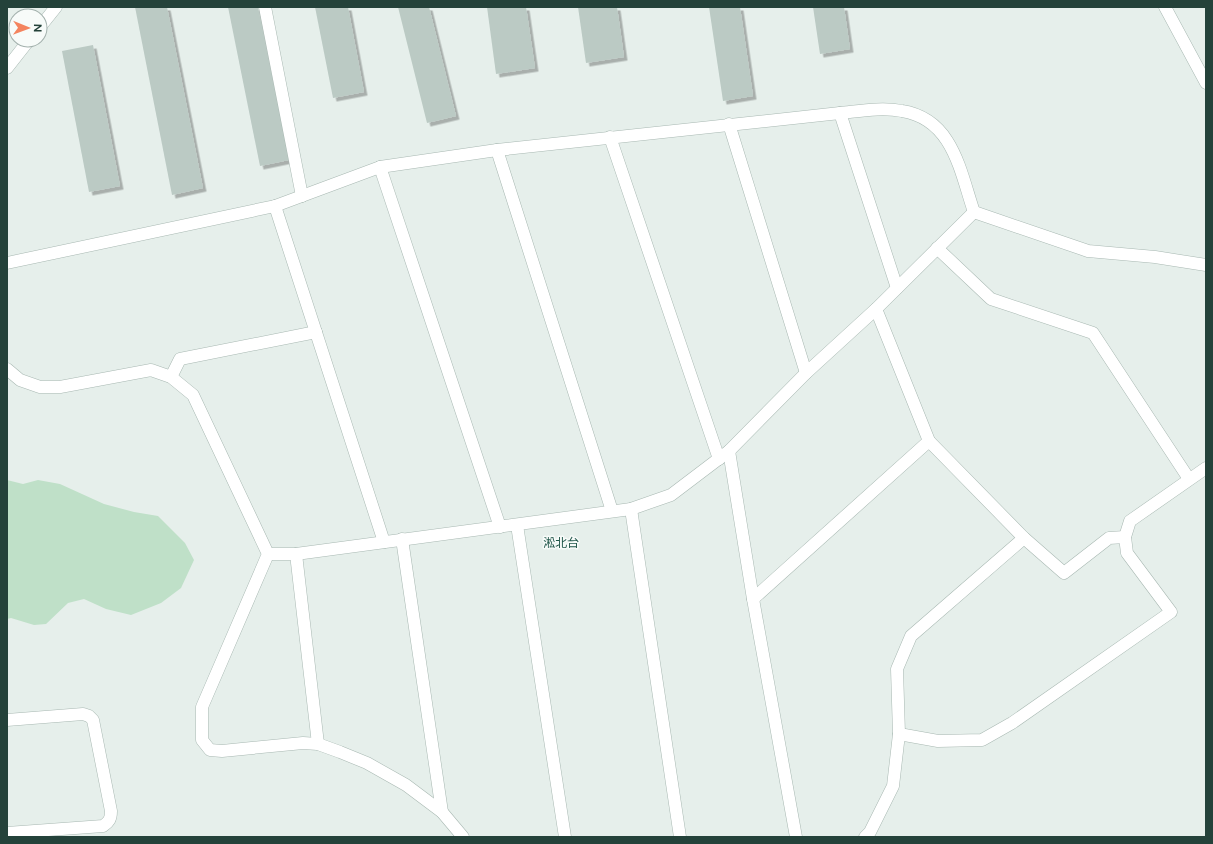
<svg xmlns="http://www.w3.org/2000/svg" width="1213" height="844" font-family="Figtree,'Noto Sans JP',sans-serif">
	<style>
		.green { fill: #bfe0c8 }
		.building { fill: #bbcac4; filter: url(#shadow) }
		.lines { fill: none; stroke-linecap: round; stroke-linejoin: round }
		.minor-casing { stroke: #a8b8b2; stroke-width: 13 }
		.minor { stroke: #fff; stroke-width: 12 }
		.labels { text-anchor: middle; stroke-width: 3; stroke-linejoin: round; paint-order: stroke }
		.quarter-label { font-size: 12px; fill: #1f5548; stroke: #f7fbf9 }
	</style>
	<defs>
		<filter id="shadow"><feDropShadow dx="3.5" dy="3.5" stdDeviation="0" flood-color="#0004"/></filter>
	</defs>
	<rect width="100%" height="100%" fill="#e6efeb"/>
	<path class="green" d="M7 480 23 484 38 480 60 484 104 504 134 512 158 516 185 543 194 560 181 588 161 603 131 615 106 609 84 599 68 603 46 624 34 625 11 618 7 619Z"/>
	<g class="building">
		<path d="M135 7H167L203 188 172 195Z"/>
		<path d="M228 7H258L289 160 260 166Z"/>
		<path d="M315 7H348L364 92 333 98Z"/>
		<path d="M398 7H429L456 116 427 123Z"/>
		<path d="M487 7H526L535 68 496 74Z"/>
		<path d="M578 7H617L624 57 586 63Z"/>
		<path d="M709 7H740L753 96 723 101Z"/>
		<path d="M813 7H844L850 49 820 54Z"/>
		<path d="M93 45 120 186 89 192 62 51Z"/>
	</g>
	<g class="lines">
		<g class="minor-casing">
			<g id="minor">
				<path d="M265 7 302 196"/>
				<path d="M1165 7 1206 83"/>
				<path d="M40 27 56 7"/>
				<path d="M7 68 29 40"/>
				<path d="M840 113 897 288"/>
				<path d="M729 124 806 373"/>
				<path d="M610 137 719 459"/>
				<path d="M497 150 612 511"/>
				<path d="M380 167 500 527"/>
				<path d="M275 206 384 542"/>
				<path d="M974 212 1088 251 1155 257 1206 265"/>
				<path d="M937 248 991 299 1093 333 1189 479"/>
				<path d="M7 263 275 206 380 167 497 150 840 113C860 111 882 107 902 111 953 119 960 171 974 212"/>
				<path d="M876 309 929 441 1024 538 1064 573 1109 538 1125 537"/>
				<path d="M7 369 20 380 40 387H60L151 370 171 377 193 395 268 554 202 707V740L210 750 222 751 303 743 318 744 340 752 367 763 406 785 442 812 463 837"/>
				<path d="M171 377 180 359 316 332"/>
				<path d="M729 451 753 599 796 837"/>
				<path d="M631 509 680 837"/>
				<path d="M517 525 565 837"/>
				<path d="M402 539 442 812"/>
				<path d="M268 554H296L631 509 671 495 729 451 806 373 876 309 974 212"/>
				<path d="M296 554 318 744"/>
				<path d="M753 599 929 441"/>
				<path d="M7 720 83 714 89 716 93 720 111 811C111 819 109 822 103 826L7 833"/>
				<path d="M899 734 897 669 911 636 1024 538"/>
				<path d="M865 837 870 832 893 786 899 734 938 741 982 740 1012 723 1171 612 1127 553 1125 537 1130 521 1206 468"/>
			</g>
		</g>
		<use href="#minor" class="minor"/>
	</g>
	<g class="labels">
		<g class="quarter-label">
			<text x="561" y="547">淞北台</text>
		</g>
	</g>
	<rect width="1213" height="844" fill="none" stroke="#24423a" stroke-width="16"/>
	<g transform="translate(28 28) rotate(91)"><circle r="19" fill="#f7fbf9" stroke="#a3b1ad"/>
	<path d="M0-3L7 15L0 10L-7 15Z" fill="#f4845f"/>
	<text y="-6" font-size="11" font-weight="bold" text-anchor="middle" fill="#24423a">N</text>
	</g>
</svg>
